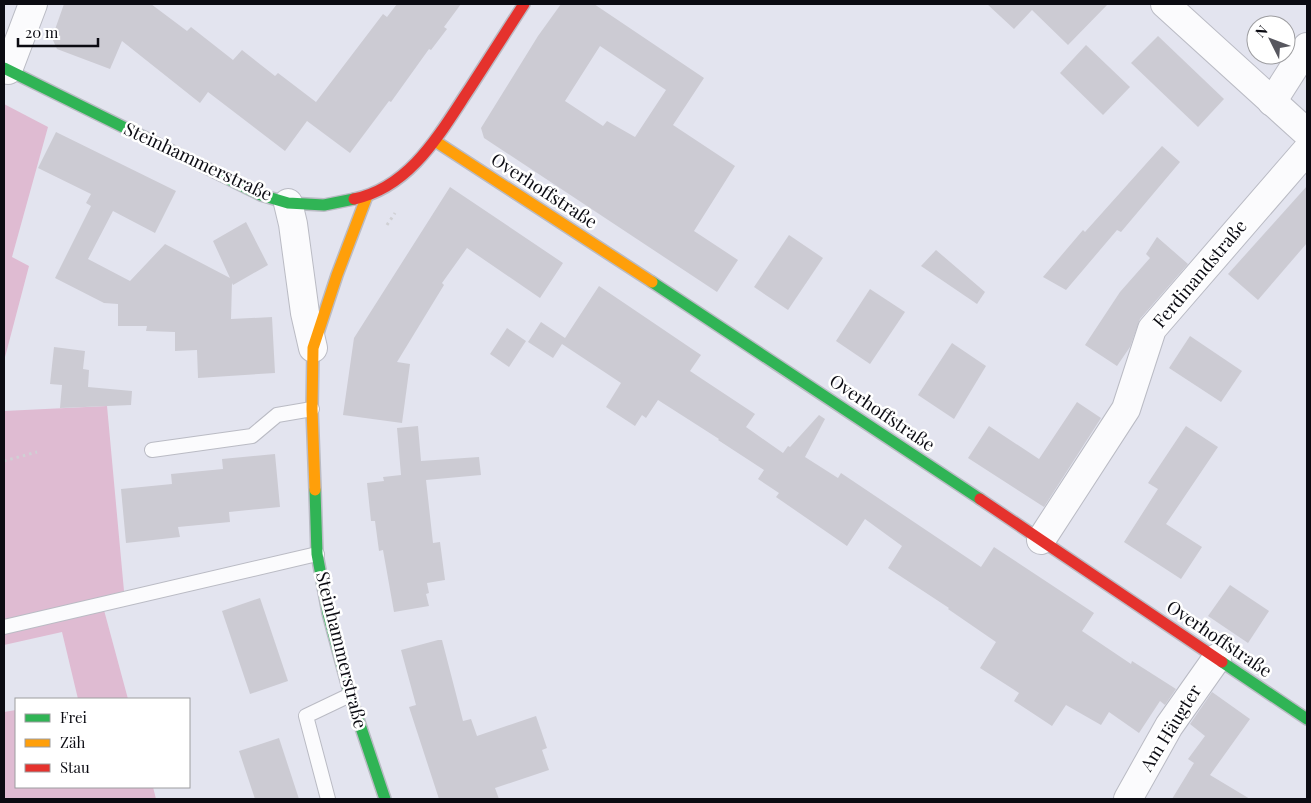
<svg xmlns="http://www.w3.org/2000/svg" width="1311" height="803" font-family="'Playfair Display',serif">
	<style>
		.green { fill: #dfbbd2 }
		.building { fill: #cccbd3; fill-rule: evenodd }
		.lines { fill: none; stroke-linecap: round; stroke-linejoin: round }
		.lane-casing { stroke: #babbc4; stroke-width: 16 }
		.street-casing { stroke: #babbc4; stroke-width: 30 }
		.fast-casing { stroke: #babbc4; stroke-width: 14 }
		.slow-casing { stroke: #babbc4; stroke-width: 14 }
		.jam-casing { stroke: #babbc4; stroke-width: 14 }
		.path { stroke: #d0d0d4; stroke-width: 3; stroke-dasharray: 2.5 4; stroke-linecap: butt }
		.lane { stroke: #fbfbfd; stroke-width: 14 }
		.street { stroke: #fbfbfd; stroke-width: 28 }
		.fast { stroke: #30b455; stroke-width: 11 }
		.slow { stroke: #ff9f0a; stroke-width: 11 }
		.jam { stroke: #e5322d; stroke-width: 11 }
		.labels { text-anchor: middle; stroke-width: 5; stroke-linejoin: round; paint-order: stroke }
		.street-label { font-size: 18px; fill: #0b0b12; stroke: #fff }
	</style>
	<rect width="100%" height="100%" fill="#e3e4ef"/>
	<g class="green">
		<path d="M4 104 48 127 12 257 29 266 4 361Z"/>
		<path d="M107 406 124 591 101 599 128 699H77H78L62 632 4 645V411Z"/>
		<path d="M16 710V787H153L156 799H4V712Z"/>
	</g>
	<g class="building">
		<path d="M64 4H151L187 31 191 27 233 60 242 50 275 76 278 73 316 102 383 14 387 17 397 4H461L444 27 447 29 431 50 429 49 391 102 389 101 350 153 307 121 285 151 208 92 200 103 122 41 110 69 57 49 52 38Z"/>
		<path d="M561 4H594L704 78 673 125 735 166 694 231 738 260 717 292 484 138 481 128 538 36ZM600 46 666 90 635 137 607 121 603 126 565 101Z"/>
		<path d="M987 4H1108L1068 45 1032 10 1014 29Z"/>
		<path d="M1158 36 1224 99 1198 127 1131 63Z"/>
		<path d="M1086 45 1130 87 1103 115 1060 73Z"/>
		<path d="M56 132 176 191 155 233 113 211 88 259 130 281 165 244 230 278 213 241 246 222 268 265 233 285 232 283 231 319 272 317 275 373 198 378 197 350 175 351V332L146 331 147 326H118V304L104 303 55 278 91 206 86 203 91 194 38 168Z"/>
		<path d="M1162 146 1180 162 1121 232 1117 230 1066 290 1043 277 1083 230 1085 232Z"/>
		<path d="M1307 186V243L1258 300 1228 274Z"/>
		<path d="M450 187 563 263 540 298 467 248 442 283 444 285 397 362 410 364 402 423 343 415 354 338Z"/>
		<path d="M789 235 823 258 788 310 754 287Z"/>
		<path d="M1157 237 1188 264 1140 319 1130 347 1117 366 1085 345 1120 292 1150 258 1146 254Z"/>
		<path d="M936 250 985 292 977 304 921 266Z"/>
		<path d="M599 286 701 355 690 371 755 414 746 427 783 453 788 446 790 447 819 415 825 419 805 457 838 478 841 473 981 567 994 547 1094 613 1082 631 1131 664 1132 661 1176 689 1165 705 1160 701 1139 733 1109 712 1101 725 1066 705 1052 726 1014 701 1019 693 980 668 996 642 948 609 949 608 888 568 902 546 865 519 847 546 776 497 779 493 758 479 764 470 718 440 719 439 658 400 646 418 642 415 635 426 606 407 621 383 562 344 553 358 528 342 541 322 565 338Z"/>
		<path d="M870 289 905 312 870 364 836 341Z"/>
		<path d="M507 328 526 341 509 367 490 354Z"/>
		<path d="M1190 336 1242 371 1221 402 1169 368Z"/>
		<path d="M952 343 986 366 954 419 918 395Z"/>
		<path d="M54 347 85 351 83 369 89 370 88 387 132 391 131 405 60 408 62 385 50 384Z"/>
		<path d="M1077 402 1101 418 1044 507 968 458 989 426 1039 459Z"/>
		<path d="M418 426 421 461 479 457 481 475 426 480 433 543 440 542 445 580 427 583 429 593 426 594 429 606 394 612 383 550 379 551 375 521H371L367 483 384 481 383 477 401 475 397 428Z"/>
		<path d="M1186 426 1218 447 1166 524 1202 547 1181 579 1124 542 1158 489 1148 483Z"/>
		<path d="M275 454 280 507 229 512 230 522 178 527 180 537 126 543 121 489 172 484 171 474 223 469 222 459Z"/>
		<path d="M1230 585 1269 611 1248 643 1208 616Z"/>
		<path d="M260 598 288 681 250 694 222 611Z"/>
		<path d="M438 640H442L463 721 471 719 477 736 536 716 547 748 542 750 549 770 495 788 499 799H439L409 707 416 705 401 650Z"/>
		<path d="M1212 692 1250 719 1210 775 1250 799H1172L1194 763 1188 759 1205 736 1190 724Z"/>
		<path d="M279 738 299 799H255L239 751Z"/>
	</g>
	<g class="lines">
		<g class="lane-casing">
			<g id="lane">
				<path d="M152 450 252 436 277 415 312 409"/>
				<path d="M4 627 317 554"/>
				<path d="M328 799 306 716 350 695"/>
			</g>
		</g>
		<g class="street-casing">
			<g id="street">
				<path d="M1165 4 1307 133"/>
				<path d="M8 70 33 4"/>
				<path d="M1272 102 1307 47"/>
				<path d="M288 203 293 224 305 313 313 348"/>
				<path d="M1041 540 1126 409 1152 329 1307 150"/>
				<path d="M1128 799 1169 726 1217 658"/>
			</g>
		</g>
		<g class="fast-casing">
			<g id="fast">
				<path d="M4 68 261 195 288 203 324 205 354 199"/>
				<path d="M652 282 980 499"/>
				<path d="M315 490 317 554 328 613 350 695 385 799"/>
				<path d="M1222 662 1307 719"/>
			</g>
		</g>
		<g class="slow-casing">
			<g id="slow">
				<path d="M435 141 652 282"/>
				<path d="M315 490 312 409 313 348 337 275 367 196"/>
			</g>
		</g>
		<g class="jam-casing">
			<g id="jam">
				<path d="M354 199C411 187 440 133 470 88 488 60 506 32 524 4"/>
				<path d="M980 499 1222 662"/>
			</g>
		</g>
		<g class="path">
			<path d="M387 225 395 213"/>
			<path d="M4 461 37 452"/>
		</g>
		<use href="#lane" class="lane"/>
		<use href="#street" class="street"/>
		<use href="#fast" class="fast"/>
		<use href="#slow" class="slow"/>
		<use href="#jam" class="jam"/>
	</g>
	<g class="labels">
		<g class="street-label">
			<text transform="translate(198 162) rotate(25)" y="6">Steinhammerstraße</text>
			<text transform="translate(544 191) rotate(33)" y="6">Overhoffstraße</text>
			<text transform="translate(1200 274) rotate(-50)" y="6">Ferdinandstraße</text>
			<text transform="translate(882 413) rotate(34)" y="6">Overhoffstraße</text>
			<text transform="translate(1219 639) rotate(34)" y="6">Overhoffstraße</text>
			<text transform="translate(341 650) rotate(76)" y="6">Steinhammerstraße</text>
			<text transform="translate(1171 728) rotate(-58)" y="6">Am Häugter</text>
		</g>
	</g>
	<rect width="1311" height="803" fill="none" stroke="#0b0b12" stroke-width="10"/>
	<rect x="15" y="698" width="175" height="90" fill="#ffffff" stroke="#9d9da0"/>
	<rect x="25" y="714" width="25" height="8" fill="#30b455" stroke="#9d9da0"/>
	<text x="60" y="723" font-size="15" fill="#0b0b12">Frei</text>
	<rect x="25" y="739" width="25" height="8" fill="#ff9f0a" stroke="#9d9da0"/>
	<text x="60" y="748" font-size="15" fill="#0b0b12">Zäh</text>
	<rect x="25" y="764" width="25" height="8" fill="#e5322d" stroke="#9d9da0"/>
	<text x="60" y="773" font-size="15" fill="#0b0b12">Stau</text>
	<g transform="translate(1271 40) rotate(312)"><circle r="24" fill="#ffffff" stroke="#9d9da0"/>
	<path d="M0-4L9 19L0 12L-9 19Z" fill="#57575f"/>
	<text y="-8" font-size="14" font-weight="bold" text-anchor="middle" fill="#0b0b12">N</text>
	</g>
	<path d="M18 38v8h80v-8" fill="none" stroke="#0b0b12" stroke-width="2.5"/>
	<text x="25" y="38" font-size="15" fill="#0b0b12" stroke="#ffffff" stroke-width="4" paint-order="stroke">20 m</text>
</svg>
